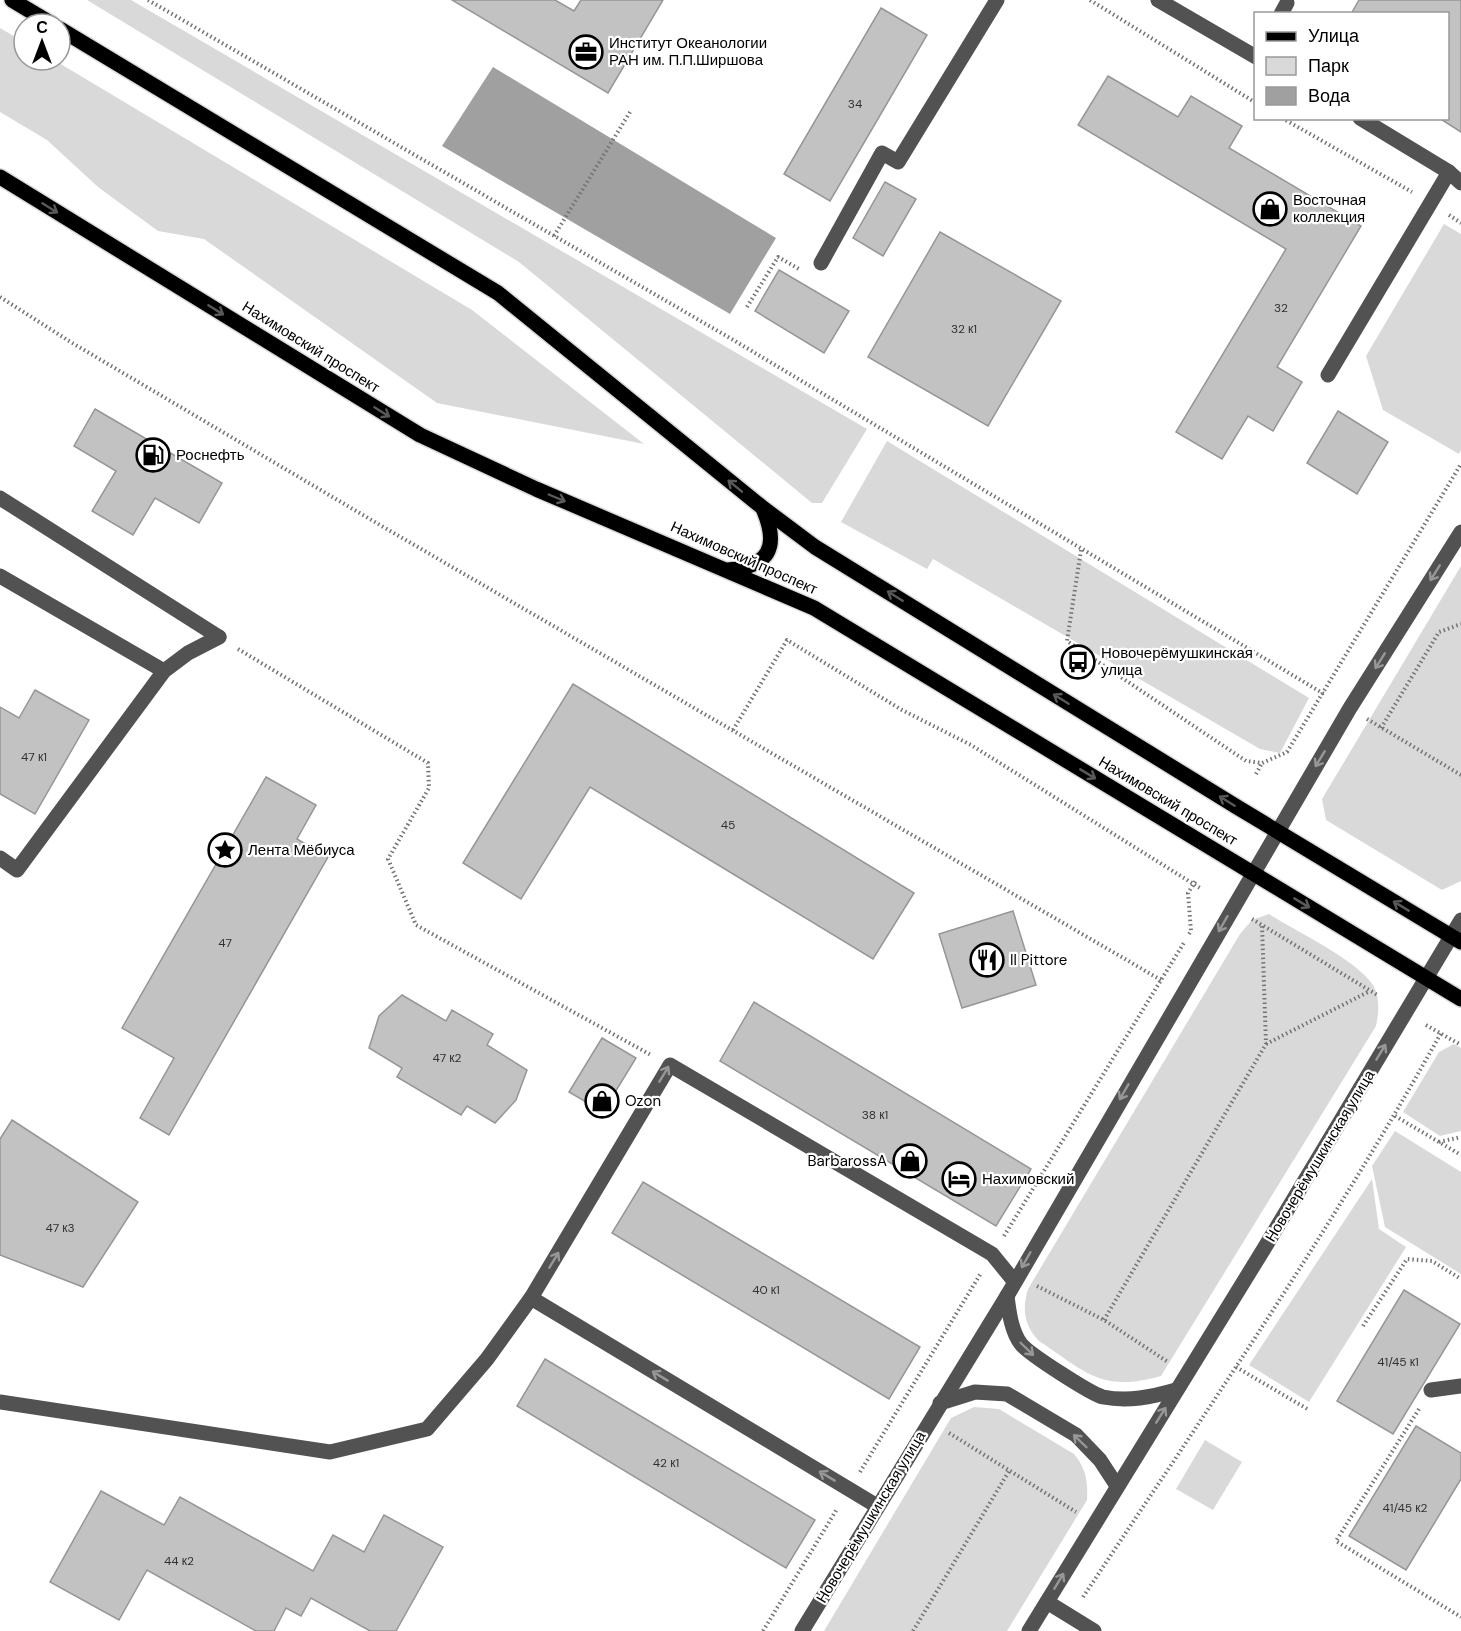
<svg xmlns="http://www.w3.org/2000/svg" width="1461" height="1631" font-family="'DM Sans',sans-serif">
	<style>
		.green { fill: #d9d9d9 }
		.water { fill: #a0a0a0 }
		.building { fill: #c2c2c2; stroke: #969696; stroke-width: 1.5 }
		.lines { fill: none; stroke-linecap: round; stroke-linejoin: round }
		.major-casing { stroke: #dbdbdb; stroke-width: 18 }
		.path { stroke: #747474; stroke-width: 4; stroke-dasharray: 1.5 3; stroke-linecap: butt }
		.minor { stroke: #525252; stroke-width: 15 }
		.major { stroke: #000; stroke-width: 15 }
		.oneway { stroke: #595959 }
		.oneway2 { stroke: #979797 }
		.labels { text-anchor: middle; stroke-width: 4.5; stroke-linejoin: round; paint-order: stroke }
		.number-label { font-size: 12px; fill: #303030 }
		.poi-label { font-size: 15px; fill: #000; stroke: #fff; text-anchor: start }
		.street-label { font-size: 15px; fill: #000; stroke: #fff }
	</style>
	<rect width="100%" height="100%" fill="#fff"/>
	<g class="green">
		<path d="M87 0H131L867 429 822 503H812L519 262Z"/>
		<path d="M0 28 24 42V60H54L472 310 644 444 437 403 204 239 158 231 98 187 47 140 0 112Z"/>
		<path d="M1444 224 1461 234V450L1459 454 1383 410 1366 356Z"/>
		<path d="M887 441 1309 698 1280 753 1260 749 933 559 927 569 841 522Z"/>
		<path d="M1461 566V881L1442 890 1326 820 1322 799Z"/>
		<path d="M1269 914C1296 931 1357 960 1373 985 1380 997 1379 1013 1376 1026L1161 1376C1101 1393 1086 1372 1039 1341 1024 1326 1022 1309 1028 1289L1240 934 1252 920Z"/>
		<path d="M1454 1044 1461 1048V1131L1440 1136 1403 1112 1439 1052Z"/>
		<path d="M1395 1131 1461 1172V1274L1385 1227 1372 1166Z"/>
		<path d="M1372 1179 1379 1229 1406 1247 1309 1402 1249 1365Z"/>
		<path d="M974 1407 999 1409 1074 1454C1086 1468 1088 1482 1087 1500L1007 1631H824L951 1418Z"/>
		<path d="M1205 1440 1242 1462 1213 1510 1176 1489Z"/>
	</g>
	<path class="water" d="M493 67 776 238 730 314 442 146Z"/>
	<g class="building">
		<path d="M452 0H555L574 11 581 0H663L608 93Z"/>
		<path d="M1359 0H1461V132L1439 118H1448V14H1351Z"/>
		<path d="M881 8 927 35 830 201 784 174Z"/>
		<path d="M1108 76 1178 117 1191 96 1242 126 1229 148 1361 226 1277 367 1302 382 1273 431 1248 416 1222 459 1176 432 1286 249 1078 125Z"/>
		<path d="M885 182 916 199 883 256 853 238Z"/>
		<path d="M940 232 1061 301 988 426 868 357Z"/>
		<path d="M779 270 849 311 824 353 755 311Z"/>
		<path d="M95 409 222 483 199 523 155 498 133 535 92 511 116 471 74 446Z"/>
		<path d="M1338 411 1388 442 1357 494 1307 463Z"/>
		<path d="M573 684 914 893 873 959 590 787 521 899 463 863Z"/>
		<path d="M35 690 89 720 35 814 0 794V707L19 718Z"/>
		<path d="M266 777 316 805 297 839 328 857 169 1135 140 1118 174 1058 122 1028Z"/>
		<path d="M1013 911 1036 985 962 1008 939 934Z"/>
		<path d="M402 995 446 1021 452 1010 493 1034 487 1045 527 1070 516 1100 495 1123 467 1106 461 1115 397 1077 402 1068 369 1048 379 1016Z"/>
		<path d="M754 1002 1031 1169 996 1226 720 1061Z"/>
		<path d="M602 1038 636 1058 603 1112 569 1092Z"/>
		<path d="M12 1120 138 1202 83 1287 0 1255V1139Z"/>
		<path d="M643 1182 920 1347 889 1399 612 1233Z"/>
		<path d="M1404 1290 1460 1324 1393 1434 1337 1401Z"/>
		<path d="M545 1359 815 1520 786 1568 517 1406Z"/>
		<path d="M1416 1426 1461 1453V1479L1406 1570 1349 1536Z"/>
		<path d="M101 1491 164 1525 180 1497 313 1571 333 1535 364 1552 384 1515 443 1547 396 1631H370L311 1598 301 1616 286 1608 274 1631H256L147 1570 119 1620 50 1582Z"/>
	</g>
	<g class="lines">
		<g class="major-casing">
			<g id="major">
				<path d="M12 0 52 24"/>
				<path d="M60 29 498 293 763 508 815 547 1237 807 1461 942"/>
				<path d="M0 177 420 435 536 489 814 608 1461 999"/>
				<path d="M728 570C769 566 779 548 764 511"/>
			</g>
		</g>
		<g class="path">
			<path d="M148 0 730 338 1324 694"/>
			<path d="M1090 0 1256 103"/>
			<path d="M1282 118 1412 192"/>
			<path d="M1449 215 1461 223"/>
			<path d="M554 236 630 112"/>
			<path d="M0 297 69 341 368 518 1161 980"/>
			<path d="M747 307 778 257 799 269"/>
			<path d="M1081 550 1067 641 1246 761 1262 763 1287 752 1461 464"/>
			<path d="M238 649 428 763 429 788 388 859 416 925 651 1055"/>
			<path d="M1367 719 1461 775"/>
			<path d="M1381 728 1439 632 1461 624"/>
			<path d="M733 730 787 640 902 710 971 745 1200 888"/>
			<path d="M1256 774 1262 763"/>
			<path d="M1252 919 1379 996"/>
			<path d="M1189 934 1191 931 1188 893 1196 880"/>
			<path d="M1426 1025 1461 1045"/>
			<path d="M1266 1044 1370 991"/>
			<path d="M1395 1116 1461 1155"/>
			<path d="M1439 1142 1461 1137"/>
			<path d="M1004 1236 1185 941"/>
			<path d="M1037 1286 1104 1320 1168 1362"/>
			<path d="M1104 1320 1266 1044 1262 925"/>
			<path d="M1363 1326 1407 1259 1432 1261 1461 1279"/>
			<path d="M1236 1367 1309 1410"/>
			<path d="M1419 1409 1336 1541 1461 1617"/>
			<path d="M949 1433 1076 1512"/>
			<path d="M860 1472 981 1273"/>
			<path d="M1083 1597C1206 1412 1333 1227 1441 1033"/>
			<path d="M763 1631 837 1509"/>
			<path d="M913 1631 1009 1471"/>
		</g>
		<g class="minor">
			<path d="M1158 0 1256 57"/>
			<path d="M1281 14 1287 3"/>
			<path d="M1360 118 1449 172 1461 183"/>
			<path d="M821 263 882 153 898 162 997 0"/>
			<path d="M1328 375 1449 172"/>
			<path d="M0 498 219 637"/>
			<path d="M0 576 164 671"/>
			<path d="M0 858 17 870 164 671 188 653 219 637"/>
			<path d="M1007 1296C1009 1311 1011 1331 1021 1344 1029 1354 1091 1394 1103 1397 1128 1402 1152 1397 1176 1390"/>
			<path d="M1431 1390 1461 1386"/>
			<path d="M0 1402 330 1452 427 1429 487 1359 531 1298"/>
			<path d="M940 1403 975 1392 1007 1394 1076 1435 1100 1460 1117 1486"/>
			<path d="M877 1506 531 1298 670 1065 992 1254 1014 1281"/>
			<path d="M1047 1602 1094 1631"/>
			<path d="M802 1631 1007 1296 1350 708 1461 532"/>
			<path d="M1029 1631 1265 1247 1461 920"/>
		</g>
		<use href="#major" class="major"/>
	</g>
	<defs><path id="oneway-shaft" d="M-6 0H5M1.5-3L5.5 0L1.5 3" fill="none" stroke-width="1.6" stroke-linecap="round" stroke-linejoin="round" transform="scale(1.5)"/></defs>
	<g class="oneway">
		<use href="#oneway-shaft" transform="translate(50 208) rotate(32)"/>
		<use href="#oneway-shaft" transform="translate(216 310) rotate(32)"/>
		<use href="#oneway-shaft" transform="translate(382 412) rotate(32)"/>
		<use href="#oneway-shaft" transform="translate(735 486) rotate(-141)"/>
		<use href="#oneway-shaft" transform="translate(557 498) rotate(23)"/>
		<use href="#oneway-shaft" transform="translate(895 596) rotate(-148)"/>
		<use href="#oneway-shaft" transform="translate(1061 699) rotate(-148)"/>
		<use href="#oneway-shaft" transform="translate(1088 774) rotate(31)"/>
		<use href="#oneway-shaft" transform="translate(1227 801) rotate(-148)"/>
		<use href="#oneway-shaft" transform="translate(1302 903) rotate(31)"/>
		<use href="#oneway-shaft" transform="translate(1401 906) rotate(-149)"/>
	</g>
	<g class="oneway2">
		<use href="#oneway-shaft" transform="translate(1435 573) rotate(122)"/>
		<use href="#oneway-shaft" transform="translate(1380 661) rotate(122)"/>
		<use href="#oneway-shaft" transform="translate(1320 759) rotate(121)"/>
		<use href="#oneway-shaft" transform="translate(1223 924) rotate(120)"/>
		<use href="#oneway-shaft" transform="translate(1381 1052) rotate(-59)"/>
		<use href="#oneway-shaft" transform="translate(664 1074) rotate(-59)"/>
		<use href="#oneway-shaft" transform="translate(1124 1092) rotate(120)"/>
		<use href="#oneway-shaft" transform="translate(554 1260) rotate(-59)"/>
		<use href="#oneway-shaft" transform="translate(1026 1260) rotate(120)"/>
		<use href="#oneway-shaft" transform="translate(1027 1349) rotate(44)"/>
		<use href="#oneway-shaft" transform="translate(660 1376) rotate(-149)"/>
		<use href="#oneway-shaft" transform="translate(1161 1415) rotate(-58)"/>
		<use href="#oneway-shaft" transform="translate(1080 1441) rotate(-136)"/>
		<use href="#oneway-shaft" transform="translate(827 1476) rotate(-149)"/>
		<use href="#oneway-shaft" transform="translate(1059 1581) rotate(-59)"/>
	</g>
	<defs>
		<g id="office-ring" transform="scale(1.725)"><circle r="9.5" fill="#fff" stroke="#000" stroke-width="1.5"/><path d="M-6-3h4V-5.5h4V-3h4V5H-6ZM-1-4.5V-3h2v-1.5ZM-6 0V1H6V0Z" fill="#000"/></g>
		<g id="shop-ring" transform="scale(1.725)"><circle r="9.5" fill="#fff" stroke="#000" stroke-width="1.5"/><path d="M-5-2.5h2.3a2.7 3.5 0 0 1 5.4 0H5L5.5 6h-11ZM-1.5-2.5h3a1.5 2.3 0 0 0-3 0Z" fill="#000"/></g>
		<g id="fuel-ring" transform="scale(1.725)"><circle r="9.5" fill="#fff" stroke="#000" stroke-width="1.5"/><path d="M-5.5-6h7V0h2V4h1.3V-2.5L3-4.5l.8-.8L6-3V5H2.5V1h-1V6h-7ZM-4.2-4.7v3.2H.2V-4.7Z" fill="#000"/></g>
		<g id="bus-ring" transform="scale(1.725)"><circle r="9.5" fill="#fff" stroke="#000" stroke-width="1.5"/><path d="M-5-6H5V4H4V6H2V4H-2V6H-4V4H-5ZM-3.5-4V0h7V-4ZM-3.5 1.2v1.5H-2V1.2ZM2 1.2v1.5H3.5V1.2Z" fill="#000"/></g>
		<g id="sight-ring" transform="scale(1.725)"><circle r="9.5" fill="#fff" stroke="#000" stroke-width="1.5"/><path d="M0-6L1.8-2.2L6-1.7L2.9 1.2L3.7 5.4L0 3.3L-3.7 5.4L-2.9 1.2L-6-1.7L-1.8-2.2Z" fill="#000"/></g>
		<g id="restaurant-ring" transform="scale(1.725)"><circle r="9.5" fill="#fff" stroke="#000" stroke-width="1.5"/><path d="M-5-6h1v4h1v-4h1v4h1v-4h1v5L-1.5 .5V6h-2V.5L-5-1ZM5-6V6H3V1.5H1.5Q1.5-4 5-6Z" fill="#000"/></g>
		<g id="hotel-ring" transform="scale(1.725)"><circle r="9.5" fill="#fff" stroke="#000" stroke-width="1.5"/><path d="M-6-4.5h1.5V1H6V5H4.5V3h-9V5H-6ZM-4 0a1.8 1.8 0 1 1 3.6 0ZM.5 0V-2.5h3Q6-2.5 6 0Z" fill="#000"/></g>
	</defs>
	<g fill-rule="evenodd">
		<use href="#office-ring" x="586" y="52"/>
		<use href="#shop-ring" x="1270" y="209"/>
		<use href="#fuel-ring" x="153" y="455"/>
		<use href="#bus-ring" x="1078" y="662"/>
		<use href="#sight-ring" x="225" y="850"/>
		<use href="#restaurant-ring" x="987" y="960"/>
		<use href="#shop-ring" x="602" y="1101"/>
		<use href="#shop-ring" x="910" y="1161"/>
		<use href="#hotel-ring" x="959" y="1179"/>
	</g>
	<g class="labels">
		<g class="number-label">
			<text x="855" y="108">34</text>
			<text x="1281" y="312">32</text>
			<text x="964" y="333">32 к1</text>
			<text x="34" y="761">47 к1</text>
			<text x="728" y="829">45</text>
			<text x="225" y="947">47</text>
			<text x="447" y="1062">47 к2</text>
			<text x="875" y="1119">38 к1</text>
			<text x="60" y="1232">47 к3</text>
			<text x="766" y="1294">40 к1</text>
			<text x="1398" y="1366">41/45 к1</text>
			<text x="666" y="1467">42 к1</text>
			<text x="1405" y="1512">41/45 к2</text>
			<text x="179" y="1565">44 к2</text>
		</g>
		<g class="poi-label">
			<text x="609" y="48">Институт Океанологии<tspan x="609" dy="17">РАН им. П.П.Ширшова</tspan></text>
			<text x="1293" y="205">Восточная<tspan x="1293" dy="17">коллекция</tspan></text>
			<text x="176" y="460">Роснефть</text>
			<text x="1101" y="658">Новочерёмушкинская<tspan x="1101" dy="17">улица</tspan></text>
			<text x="248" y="855">Лента Мёбиуса</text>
			<text x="1010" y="965">Il Pittore</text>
			<text x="625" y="1106">Ozon</text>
			<text x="887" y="1166" text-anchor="end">BarbarossA</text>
			<text x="982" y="1184">Нахимовский</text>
		</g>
		<g class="street-label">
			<text transform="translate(311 347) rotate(32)" y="5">Нахимовский проспект</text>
			<text transform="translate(744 558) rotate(24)" y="5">Нахимовский проспект</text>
			<text transform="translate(1168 801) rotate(31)" y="5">Нахимовский проспект</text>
			<text transform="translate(1320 1156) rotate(-59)" y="5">Новочерёмушкинская улица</text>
			<text transform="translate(871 1517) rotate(-59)" y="5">Новочерёмушкинская улица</text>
		</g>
	</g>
	<rect x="1254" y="12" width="195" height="108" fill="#ffffff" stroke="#999999" stroke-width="1.5"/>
	<rect x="1266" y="32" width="30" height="9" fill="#000000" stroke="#999999" stroke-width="1.5"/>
	<text x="1308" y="42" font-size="18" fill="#000000">Улица</text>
	<rect x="1266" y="57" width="30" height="18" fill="#d9d9d9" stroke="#999999" stroke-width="1.5"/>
	<text x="1308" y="72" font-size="18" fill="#000000">Парк</text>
	<rect x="1266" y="87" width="30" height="18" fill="#a0a0a0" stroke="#999999" stroke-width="1.5"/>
	<text x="1308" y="102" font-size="18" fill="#000000">Вода</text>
	<g transform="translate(42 42)"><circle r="28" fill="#ffffff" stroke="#999999" stroke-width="1.5"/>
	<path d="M0-4.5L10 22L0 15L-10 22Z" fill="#000000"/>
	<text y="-9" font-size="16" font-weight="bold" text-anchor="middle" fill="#000000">С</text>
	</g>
</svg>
